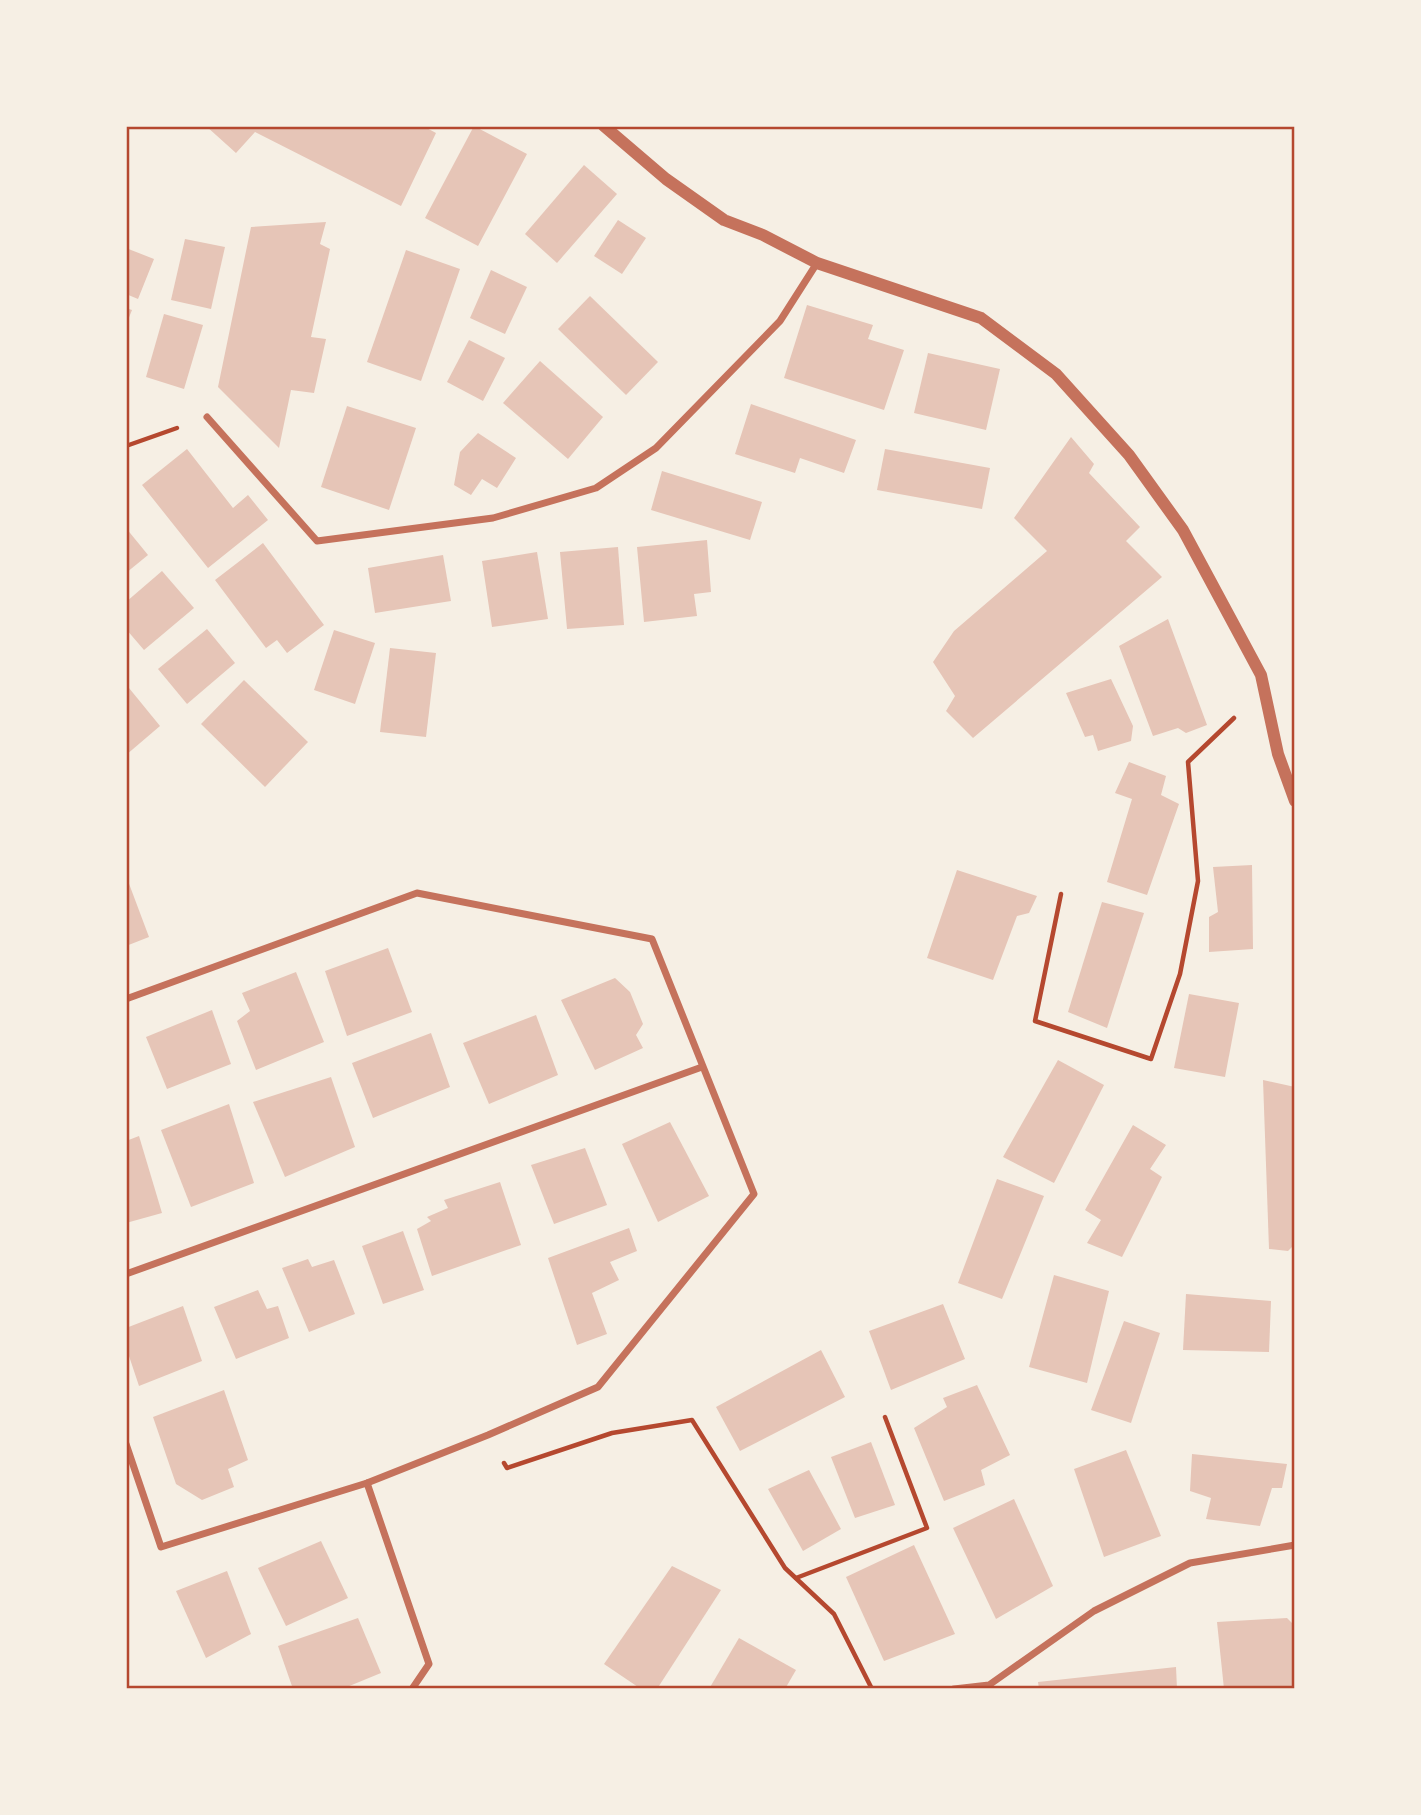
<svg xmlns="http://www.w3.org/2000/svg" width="1421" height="1815" font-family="'Zilla Slab',serif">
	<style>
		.building { fill: #e6c5b7 }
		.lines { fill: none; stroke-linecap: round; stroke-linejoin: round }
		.path { stroke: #b5482f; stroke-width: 4.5 }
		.minor { stroke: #c5725c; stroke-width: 7 }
		.tertiary { stroke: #c5725c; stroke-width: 12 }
		.neatline { fill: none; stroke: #b5482f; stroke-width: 2.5 }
	</style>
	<rect width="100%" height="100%" fill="#f6efe4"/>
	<g class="building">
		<path d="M206 126H423L436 133 401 206 255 132 236 153Z"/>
		<path d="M474 126 527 154 478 246 425 218Z"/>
		<path d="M584 165 617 194 557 263 525 234Z"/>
		<path d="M618 220 646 238 622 274 594 256Z"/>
		<path d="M326 222 320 244 330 249 311 337 326 339 314 393 291 390 279 448 218 387 251 227Z"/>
		<path d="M185 239 225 247 211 309 171 300Z"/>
		<path d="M126 248 154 259 138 299 126 294Z"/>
		<path d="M406 250 460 269 421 381 367 362Z"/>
		<path d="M491 270 527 287 505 334 470 318Z"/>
		<path d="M590 296 658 362 626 395 558 329Z"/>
		<path d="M807 305 873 325 868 339 904 350 884 410 784 378Z"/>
		<path d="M126 308 132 310 126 325Z"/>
		<path d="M164 314 203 325 184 389 146 377Z"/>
		<path d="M469 340 505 358 483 401 447 382Z"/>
		<path d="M928 353 1000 369 986 430 914 413Z"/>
		<path d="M540 361 603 417 568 459 503 403Z"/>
		<path d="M751 404 856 440 844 473 800 458 795 473 735 454Z"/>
		<path d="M347 406 416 428 389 510 321 487Z"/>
		<path d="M478 433 516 458 497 488 482 479 471 495 454 485 460 452Z"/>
		<path d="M1071 437 1094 464 1089 473 1140 527 1126 541 1162 577 973 738 946 711 955 696 933 662 954 631 1047 551 1014 518Z"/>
		<path d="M187 449 233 508 248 495 268 520 208 568 142 485Z"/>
		<path d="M885 449 990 468 982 509 877 490Z"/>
		<path d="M662 471 762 502 750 540 651 510Z"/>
		<path d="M126 528 148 555 126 573Z"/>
		<path d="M707 540 711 592 694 594 697 616 644 622 637 547Z"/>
		<path d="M263 543 324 625 287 653 277 640 266 648 215 580Z"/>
		<path d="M618 547 624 625 567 629 560 552Z"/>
		<path d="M537 552 548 619 492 627 482 561Z"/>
		<path d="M443 555 451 601 375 613 368 568Z"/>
		<path d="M162 571 194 608 144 650 126 629V602Z"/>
		<path d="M1168 619 1207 725 1186 733 1178 728 1153 736 1119 646Z"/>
		<path d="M207 629 235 663 187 704 158 669Z"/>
		<path d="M334 630 375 643 355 704 314 690Z"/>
		<path d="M390 648 436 653 426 737 380 732Z"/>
		<path d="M1111 679 1133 726 1131 741 1098 751 1093 735 1085 737 1066 693Z"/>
		<path d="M244 680 308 742 265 787 201 724Z"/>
		<path d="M129 688 160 726 126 755V690Z"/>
		<path d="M1129 762 1166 776 1161 795 1179 804 1147 895 1107 882 1132 799 1115 793Z"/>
		<path d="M1252 865 1253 949 1209 952V917L1218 912 1213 867Z"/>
		<path d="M957 870 1037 896 1029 913 1017 916 993 980 927 958Z"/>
		<path d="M128 881 149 937 126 946V882Z"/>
		<path d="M1102 902 1144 913 1107 1028 1068 1012Z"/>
		<path d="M388 948 412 1012 347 1036 325 971Z"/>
		<path d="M296 972 324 1042 256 1070 237 1021 250 1011 242 993Z"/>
		<path d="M615 978 630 992 643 1024 636 1035 643 1048 595 1070 561 1000Z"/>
		<path d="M1189 994 1239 1003 1225 1077 1174 1068Z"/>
		<path d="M212 1010 231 1064 167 1089 146 1037Z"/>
		<path d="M536 1015 558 1075 489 1104 463 1043Z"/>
		<path d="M431 1033 450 1087 373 1118 352 1063Z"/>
		<path d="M1058 1060 1104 1085 1054 1183 1003 1157Z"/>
		<path d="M331 1077 355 1147 285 1177 253 1102Z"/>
		<path d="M1263 1080 1295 1087V1244L1288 1251 1269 1249Z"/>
		<path d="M229 1104 254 1183 191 1207 161 1130Z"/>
		<path d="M670 1122 709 1196 658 1222 622 1144Z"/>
		<path d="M1133 1125 1166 1145 1150 1169 1162 1177 1122 1257 1087 1243 1101 1220 1085 1210Z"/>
		<path d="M139 1136 162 1213 126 1223V1141Z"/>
		<path d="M585 1148 607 1205 554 1224 531 1165Z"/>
		<path d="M997 1179 1044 1196 1002 1299 958 1283Z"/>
		<path d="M500 1182 521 1245 432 1276 417 1229 431 1221 427 1217 448 1208 444 1200Z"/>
		<path d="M629 1228 637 1251 610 1262 619 1280 592 1293 607 1334 577 1345 548 1258Z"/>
		<path d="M403 1231 424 1290 383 1304 362 1246Z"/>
		<path d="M308 1259 312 1267 334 1260 355 1314 309 1332 282 1268Z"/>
		<path d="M1054 1275 1109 1291 1087 1383 1029 1367Z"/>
		<path d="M258 1290 267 1309 278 1306 289 1338 236 1359 214 1307Z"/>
		<path d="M1186 1294 1271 1301 1269 1352 1183 1350Z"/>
		<path d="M943 1304 965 1359 891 1390 869 1331Z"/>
		<path d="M183 1306 202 1361 139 1386 126 1347V1328Z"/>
		<path d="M1124 1321 1160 1333 1131 1423 1091 1410Z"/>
		<path d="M821 1350 845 1397 740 1451 716 1407Z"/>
		<path d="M977 1385 1010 1455 981 1470 985 1485 944 1501 914 1428 947 1407 943 1398Z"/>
		<path d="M224 1390 248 1460 228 1469 234 1487 202 1500 176 1484 153 1417Z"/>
		<path d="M871 1442 895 1505 855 1518 831 1457Z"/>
		<path d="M1126 1450 1161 1536 1104 1557 1074 1469Z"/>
		<path d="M1192 1454 1287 1464 1282 1488H1272L1260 1526 1206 1519 1211 1498 1190 1491Z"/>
		<path d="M809 1470 841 1529 803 1551 768 1489Z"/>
		<path d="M1014 1499 1053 1586 996 1619 953 1528Z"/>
		<path d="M321 1541 348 1598 286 1626 258 1568Z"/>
		<path d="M914 1545 955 1634 884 1661 846 1577Z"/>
		<path d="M672 1566 721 1590 657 1689H641L604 1664Z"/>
		<path d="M227 1571 251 1634 206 1658 176 1591Z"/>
		<path d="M358 1618 381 1673 342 1689H293L278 1646Z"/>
		<path d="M1287 1618 1295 1626V1689H1224L1217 1622Z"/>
		<path d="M739 1638 796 1670 785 1689H709Z"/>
		<path d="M1176 1667 1177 1689H1039L1038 1682Z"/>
	</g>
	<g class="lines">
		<g class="path">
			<path d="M126 446 177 428"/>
			<path d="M1061 894 1035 1021 1151 1059 1180 974 1198 881 1188 762 1234 718"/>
			<path d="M504 1463 507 1468 612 1433 692 1420 785 1568 834 1614 872 1689"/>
			<path d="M796 1578 927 1528 885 1417"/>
		</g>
		<g class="minor">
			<path d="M207 417 317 541 493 518 596 488 656 448 780 321 817 263"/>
			<path d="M126 999 417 893 652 939 754 1194 598 1387 488 1435 367 1483 161 1547 126 1444"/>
			<path d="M126 1274 702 1067"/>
			<path d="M367 1483 429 1664 412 1689"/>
			<path d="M954 1689 989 1685 1094 1611 1190 1563 1295 1545"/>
		</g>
		<path class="tertiary" d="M604 126 666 179 724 220 763 235 817 263 981 318 1056 374 1129 455 1183 530 1261 675 1278 754 1295 801"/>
	</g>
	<rect width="1421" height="1815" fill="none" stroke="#f6efe4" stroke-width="256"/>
	<rect x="128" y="128" width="1165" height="1559" class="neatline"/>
</svg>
